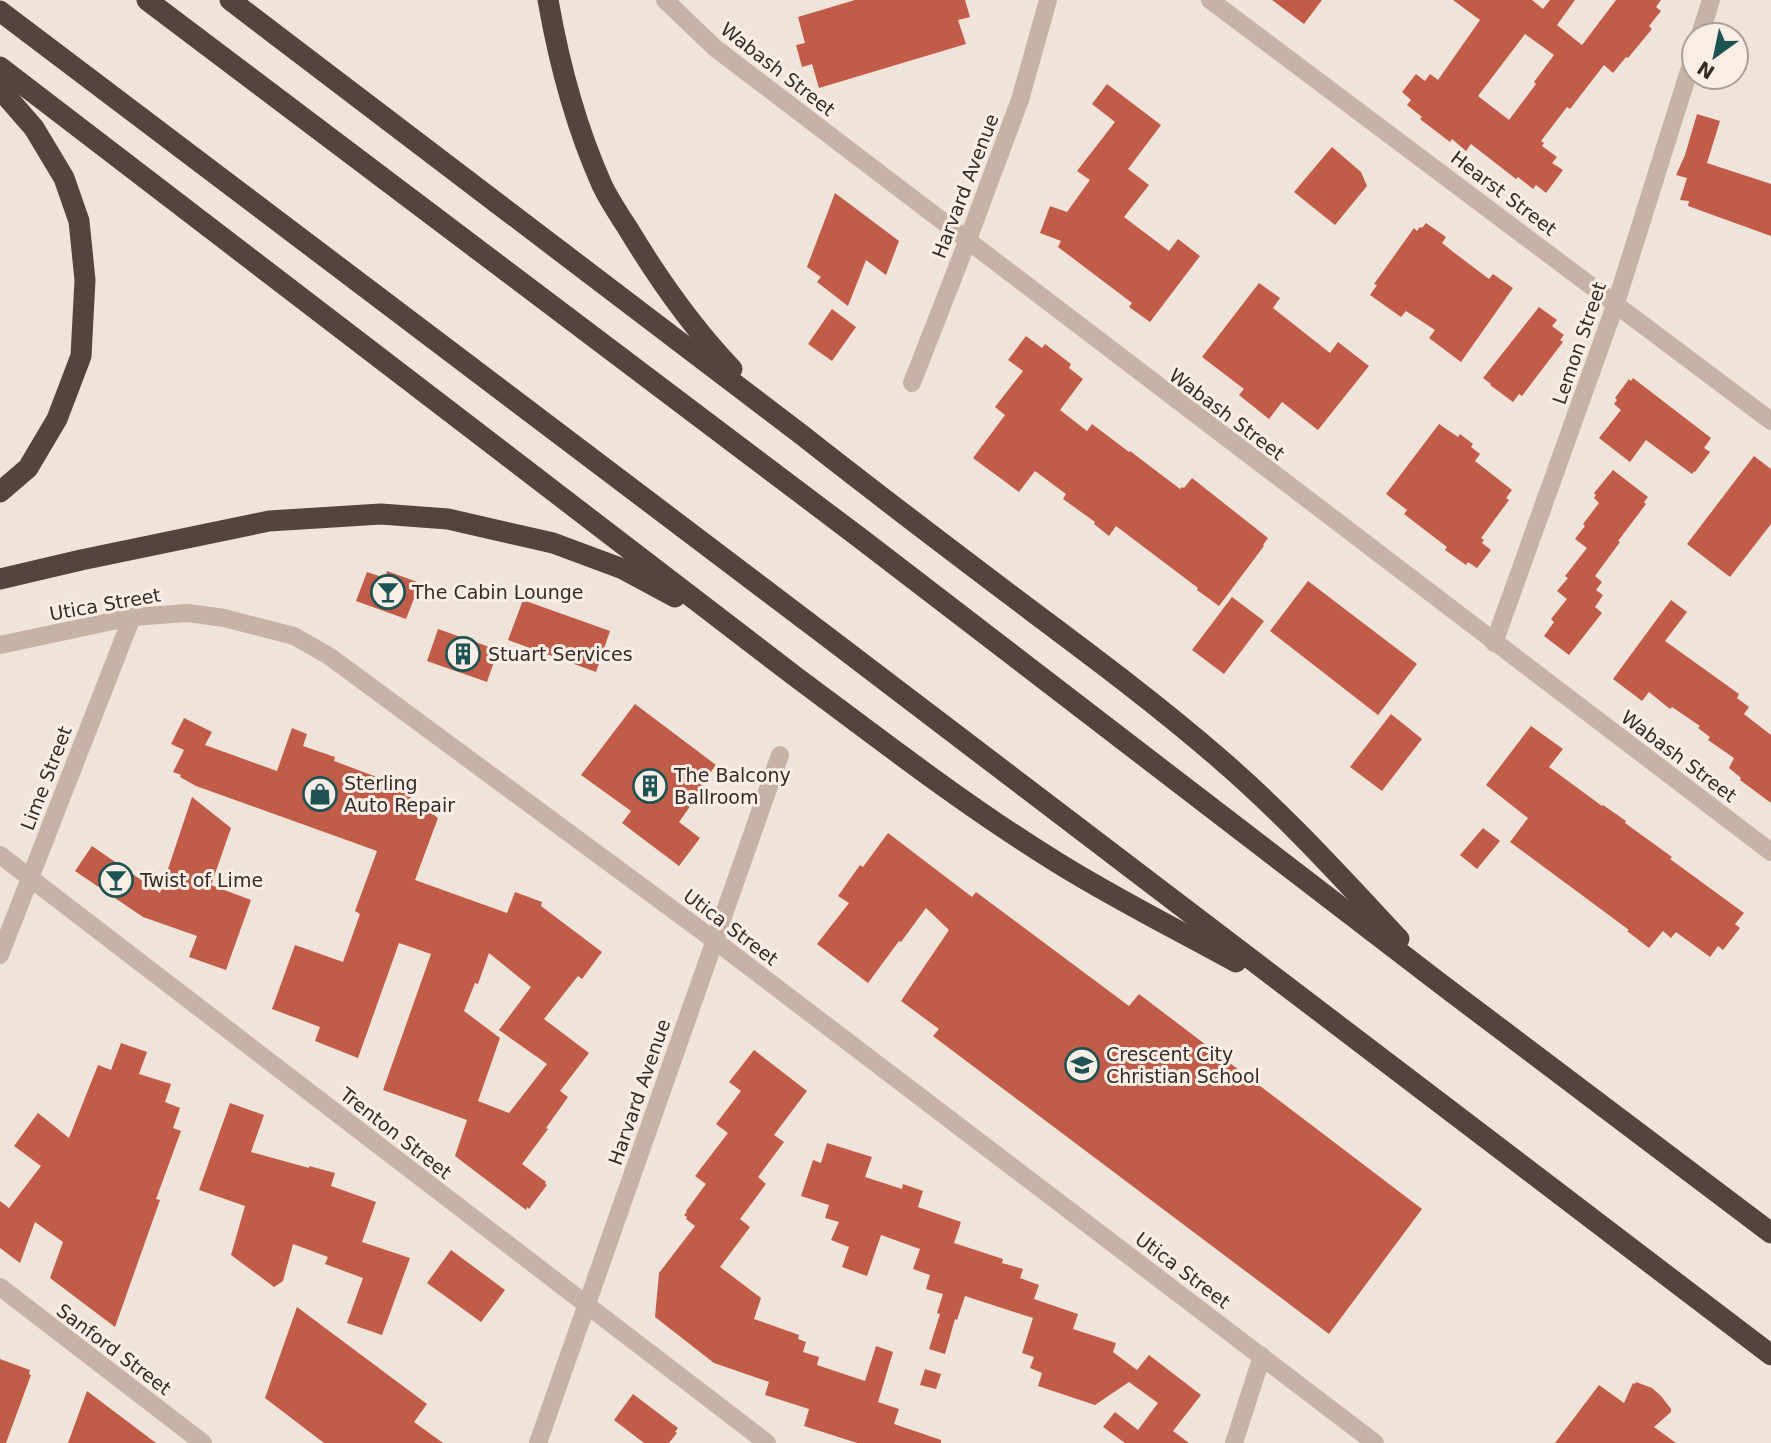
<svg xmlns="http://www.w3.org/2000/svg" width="1771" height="1443" font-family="'DejaVu Sans',sans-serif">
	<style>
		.building { fill: #c05c48; fill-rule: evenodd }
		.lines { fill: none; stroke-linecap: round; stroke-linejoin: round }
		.minor { stroke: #c7b3a6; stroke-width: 18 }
		.highway { stroke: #54433e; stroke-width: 21 }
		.labels { text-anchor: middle; stroke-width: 6; stroke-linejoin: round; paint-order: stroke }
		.street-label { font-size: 19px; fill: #342a27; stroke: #f8eee6 }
		.poi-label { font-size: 19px; fill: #342a27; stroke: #f8eee6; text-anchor: start }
	</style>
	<rect width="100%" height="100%" fill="#f0e4da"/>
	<g class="building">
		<path d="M855 0H965L970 17 958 20 966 44 819 88 812 64 802 67 796 45 805 43 798 17Z"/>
		<path d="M1272 0H1322L1304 24Z"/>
		<path d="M1453 0H1532L1543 9 1550 0H1575L1557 25 1582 45 1616 0H1661L1656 7 1661 11 1649 26 1652 29 1628 58 1626 57 1613 73 1604 65 1570 109 1567 107 1541 141 1544 143 1542 146 1557 157 1552 163 1563 170 1546 193 1536 185 1533 189 1518 177 1516 179 1471 144 1466 151 1452 139 1450 142 1420 119 1422 117 1407 105 1411 100 1402 92 1416 74 1425 81 1430 74 1438 80 1480 20ZM1525 34 1554 55 1534 82 1536 84 1509 120 1478 96Z"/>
		<path d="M1107 84 1161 125 1128 169 1149 185 1124 217 1169 251 1178 239 1200 256 1150 322 1129 307 1132 303 1058 247 1061 241 1040 233 1050 206 1067 212 1090 180 1077 171 1115 122 1092 104Z"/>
		<path d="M1697 114 1720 121 1707 163 1771 184V236L1688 206 1689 201 1680 200 1687 178 1676 175 1685 155Z"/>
		<path d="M1332 147 1361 172 1367 186 1335 225 1294 192Z"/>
		<path d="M835 193 899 241 886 275 866 260 848 306 817 282 821 277 807 267Z"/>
		<path d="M1426 223 1446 237 1442 243 1452 251 1489 279 1493 274 1513 288 1461 362 1429 338 1435 330 1406 311 1401 317 1370 295 1377 285 1374 284 1414 228 1417 231 1420 227 1422 228Z"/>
		<path d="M1259 283 1280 298 1273 308 1330 353 1338 342 1369 366 1318 430 1282 402 1269 419 1239 395 1244 389 1202 357Z"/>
		<path d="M1539 307 1557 320 1552 326 1564 335 1560 340 1563 342 1522 396 1519 394 1513 402 1490 385 1491 384 1483 378Z"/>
		<path d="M832 309 856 327 832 361 808 344Z"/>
		<path d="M1026 336 1042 348 1045 344 1071 364 1069 368 1083 379 1060 410 1087 431 1092 424 1129 452 1130 451 1180 489 1182 487 1184 488 1192 478 1268 538 1263 545 1264 546 1219 606 1197 590 1198 588 1116 526 1109 536 1094 524 1095 522 1063 499 1066 494 1035 471 1019 492 973 458 1005 415 995 407 1023 371 1008 360Z"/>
		<path d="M1633 378 1711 438 1704 448 1710 452 1695 472 1694 471 1692 474 1646 440 1630 462 1599 438 1621 410 1614 404 1617 400 1615 398 1629 379 1631 381Z"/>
		<path d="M1439 424 1458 437 1460 434 1473 444 1471 447 1480 454 1475 461 1512 490 1506 498 1509 500 1481 538 1484 540 1482 543 1491 550 1477 568 1468 562 1466 565 1445 550 1447 547 1404 514 1407 510 1386 494Z"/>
		<path d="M1754 456 1771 469V524L1730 577 1687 544Z"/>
		<path d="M1613 470 1648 497 1644 502 1646 504 1618 541 1620 542 1595 576 1602 582 1596 590 1603 595 1595 607 1602 613 1569 655 1544 636 1554 622 1551 619 1567 599 1557 591 1568 578 1565 576 1587 548 1575 539 1585 526 1583 524 1599 503 1594 498 1596 495 1594 493Z"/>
		<path d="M387 571 420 583 406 619 356 601 367 572 385 578Z"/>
		<path d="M1308 581 1417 664 1378 715 1270 631Z"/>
		<path d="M1232 597 1264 621 1224 674 1192 650Z"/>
		<path d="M523 600 610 631 596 672 508 640Z"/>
		<path d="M1671 600 1687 612 1665 641 1739 694 1737 698 1749 707 1744 714 1771 735V803L1740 780 1741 778 1729 768 1734 758 1708 740 1710 737 1698 728 1700 726 1672 707 1670 709 1649 692 1642 701 1613 679Z"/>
		<path d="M438 629 498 650 487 682 427 661Z"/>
		<path d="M635 704 716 765 701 785 704 787 679 822 700 838 679 866 622 823 631 811 581 775Z"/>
		<path d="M1391 714 1422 739 1382 791 1350 767Z"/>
		<path d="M184 718 212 732 205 745 277 771 292 728 307 734 303 746 335 757 334 761 390 782 438 818 415 880 507 913 515 892 542 902 541 906 602 952 582 979 578 976 544 1019 589 1053 560 1091 568 1097 546 1128 548 1129 522 1164 546 1182 545 1184 547 1185 529 1209 527 1207 526 1210 455 1156 467 1120 383 1090 431 954 399 943 358 1058 315 1041 320 1027 272 1009 295 945 343 962 360 914 355 911 377 851 196 786 180 777 181 775 173 772 184 750 171 744ZM489 953 531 987 499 1030 547 1064 509 1113 478 1101 500 1038 464 1011 475 983 478 984Z"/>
		<path d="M1531 726 1563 749 1549 767 1602 806 1603 805 1626 821 1625 823 1672 857 1670 859 1744 913 1735 924 1740 928 1723 950 1718 946 1710 957 1676 932 1671 938 1663 931 1649 948 1627 931 1629 930 1510 842 1528 818 1486 785Z"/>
		<path d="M192 797 231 828 211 885 251 900 226 970 189 957 197 936 143 917 75 871 92 846 160 893Z"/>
		<path d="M1483 828 1500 841 1477 869 1460 855Z"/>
		<path d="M888 833 972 897 976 892 1129 1006 1139 994 1422 1209 1329 1334 933 1036 939 1029 901 1001 949 930 926 908 901 942 899 941 868 983 817 944 849 903 838 896 860 865 863 867Z"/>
		<path d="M121 1043 147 1052 139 1074 171 1084 165 1102 180 1108 173 1128 181 1131 156 1199 160 1200 115 1327 50 1278 63 1242 35 1222 20 1263 0 1248V1201L9 1208 41 1166 14 1146 38 1113 69 1138 98 1065 111 1070Z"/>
		<path d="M754 1050 807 1091 774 1135 784 1142 758 1177 766 1184 740 1219 750 1227 720 1267 761 1298 754 1319 799 1335 798 1339 806 1342 803 1352 819 1357 817 1365 865 1381 876 1346 893 1352 878 1402 899 1409 894 1424 941 1440V1443H857L804 1426 809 1409 765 1395 769 1382 714 1363 655 1317 659 1273 695 1226 686 1219 687 1217 684 1215 687 1212 686 1211 706 1184 695 1176 728 1133 716 1124 741 1091 729 1082Z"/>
		<path d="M230 1103 264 1115 251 1152 309 1168V1166L335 1173 331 1186 376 1202 362 1242 410 1258 382 1335 347 1323 363 1278 325 1264 328 1257 293 1244 283 1281 274 1287 231 1255 245 1206 199 1190Z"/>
		<path d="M827 1143 872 1157 865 1177 902 1189 903 1184 923 1191 918 1207 961 1222 954 1243 1003 1259 1002 1263 1023 1269 1020 1278 1039 1285 1034 1299 1078 1314 1073 1329 1116 1343 1113 1352 1137 1370 1149 1355 1201 1395 1173 1431 1189 1443H1125L1103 1427 1115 1412 1138 1430 1158 1403 1129 1382 1095 1405 1038 1386 1042 1373 1030 1368 1034 1357 1022 1353 1033 1318 965 1296 957 1320 955 1319 945 1354 929 1349 940 1314 937 1313 943 1294 926 1289 930 1275 913 1269 920 1249 881 1235 867 1276 842 1267 849 1247 831 1240 839 1222 825 1218 829 1205 801 1196 813 1160 821 1163Z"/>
		<path d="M451 1250 505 1290 481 1322 427 1283Z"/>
		<path d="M297 1307 427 1404 414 1422 443 1443H324L265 1398Z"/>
		<path d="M0 1359 30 1370 29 1374 31 1375 6 1443H0Z"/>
		<path d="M925 1369 941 1374 936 1389 920 1385Z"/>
		<path d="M1636 1382 1652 1388 1661 1396 1671 1409V1412L1654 1427 1676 1443H1555L1599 1385 1624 1403 1633 1383 1635 1384Z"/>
		<path d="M87 1391 156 1443H68Z"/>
		<path d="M633 1394 678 1428 675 1432 677 1433 669 1443H644L614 1420Z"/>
	</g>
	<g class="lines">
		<g class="minor">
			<path d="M665 0 715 48 1771 852"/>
			<path d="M1210 0 1771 421"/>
			<path d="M1700 35 1711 0"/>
			<path d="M912 383 967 242 1020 100 1048 0"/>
			<path d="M1494 643 1616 303 1694 55"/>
			<path d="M0 645 132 617 188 613 224 618 294 636 329 656 714 940 1375 1443"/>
			<path d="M0 855 767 1443"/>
			<path d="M0 955 132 617"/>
			<path d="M0 1287 203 1443"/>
			<path d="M538 1443 780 755"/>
			<path d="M1234 1443 1262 1356"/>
		</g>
		<g class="highway">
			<path d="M147 0 860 538 1441 984 1771 1233"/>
			<path d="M230 0 802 435C878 495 956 554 1033 612 1096 659 1160 707 1220 759 1284 814 1341 877 1399 939"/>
			<path d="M548 0C559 63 576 127 602 185 609 200 618 213 627 227 657 277 691 326 732 369"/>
			<path d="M0 11 825 635 1771 1355"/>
			<path d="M0 67 796 677C882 741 967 807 1058 863 1116 899 1176 929 1236 962"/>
			<path d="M0 89 34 128 64 178 79 221 85 280 81 356 57 419 28 468 0 492"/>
			<path d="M0 579 81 560 269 521 381 514 448 519 553 543 623 569 675 597"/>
		</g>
	</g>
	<defs>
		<g id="bar-ring" transform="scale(1.75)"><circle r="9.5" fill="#f8eee6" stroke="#1e5353" stroke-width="1.5"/><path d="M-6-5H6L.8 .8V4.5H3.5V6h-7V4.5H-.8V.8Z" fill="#1e5353"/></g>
		<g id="building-ring" transform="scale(1.75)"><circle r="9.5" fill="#f8eee6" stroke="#1e5353" stroke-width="1.5"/><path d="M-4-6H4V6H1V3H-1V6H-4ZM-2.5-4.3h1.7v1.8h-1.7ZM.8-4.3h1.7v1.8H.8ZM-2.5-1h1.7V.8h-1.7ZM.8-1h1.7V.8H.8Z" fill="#1e5353"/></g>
		<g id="shop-ring" transform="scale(1.75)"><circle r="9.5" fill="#f8eee6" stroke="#1e5353" stroke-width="1.5"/><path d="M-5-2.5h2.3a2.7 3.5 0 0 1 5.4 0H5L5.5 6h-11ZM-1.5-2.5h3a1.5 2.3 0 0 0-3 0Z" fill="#1e5353"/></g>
		<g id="school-ring" transform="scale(1.75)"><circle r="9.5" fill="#f8eee6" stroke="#1e5353" stroke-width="1.5"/><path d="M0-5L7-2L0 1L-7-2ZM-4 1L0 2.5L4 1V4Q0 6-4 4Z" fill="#1e5353"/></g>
	</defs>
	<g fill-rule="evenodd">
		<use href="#bar-ring" x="388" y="592"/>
		<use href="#building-ring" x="463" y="654"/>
		<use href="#building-ring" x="650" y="786"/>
		<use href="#shop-ring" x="320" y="794"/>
		<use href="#bar-ring" x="116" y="880"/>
		<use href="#school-ring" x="1082" y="1065"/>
	</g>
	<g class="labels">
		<g class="street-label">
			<text transform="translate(778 69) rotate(38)" y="7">Wabash Street</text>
			<text transform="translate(965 186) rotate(-69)" y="7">Harvard Avenue</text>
			<text transform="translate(1504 193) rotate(37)" y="7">Hearst Street</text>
			<text transform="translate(1579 343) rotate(-71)" y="7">Lemon Street</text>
			<text transform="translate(1227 414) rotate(37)" y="7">Wabash Street</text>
			<text transform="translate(105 604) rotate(-10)" y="7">Utica Street</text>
			<text transform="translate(1679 756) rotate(37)" y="7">Wabash Street</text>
			<text transform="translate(46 778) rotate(-69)" y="7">Lime Street</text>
			<text transform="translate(731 927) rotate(37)" y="7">Utica Street</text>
			<text transform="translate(639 1092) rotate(-71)" y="7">Harvard Avenue</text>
			<text transform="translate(396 1133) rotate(38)" y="7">Trenton Street</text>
			<text transform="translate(1183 1270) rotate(37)" y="7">Utica Street</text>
			<text transform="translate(114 1349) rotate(37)" y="7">Sanford Street</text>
		</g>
		<g class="poi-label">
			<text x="412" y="599">The Cabin Lounge</text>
			<text x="488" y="661">Stuart Services</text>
			<text x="674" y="782">The Balcony<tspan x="674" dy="22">Ballroom</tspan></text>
			<text x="344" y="790">Sterling<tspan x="344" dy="22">Auto Repair</tspan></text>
			<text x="140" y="887">Twist of Lime</text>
			<text x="1106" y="1061">Crescent City<tspan x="1106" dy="22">Christian School</tspan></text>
		</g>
	</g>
	<g transform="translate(1715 56) rotate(213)"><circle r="33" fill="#f8eee6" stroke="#aaa09a" stroke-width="2"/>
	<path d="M0-5L12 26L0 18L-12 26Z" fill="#1e5353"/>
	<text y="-10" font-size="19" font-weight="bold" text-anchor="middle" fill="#342a27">N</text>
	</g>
</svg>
